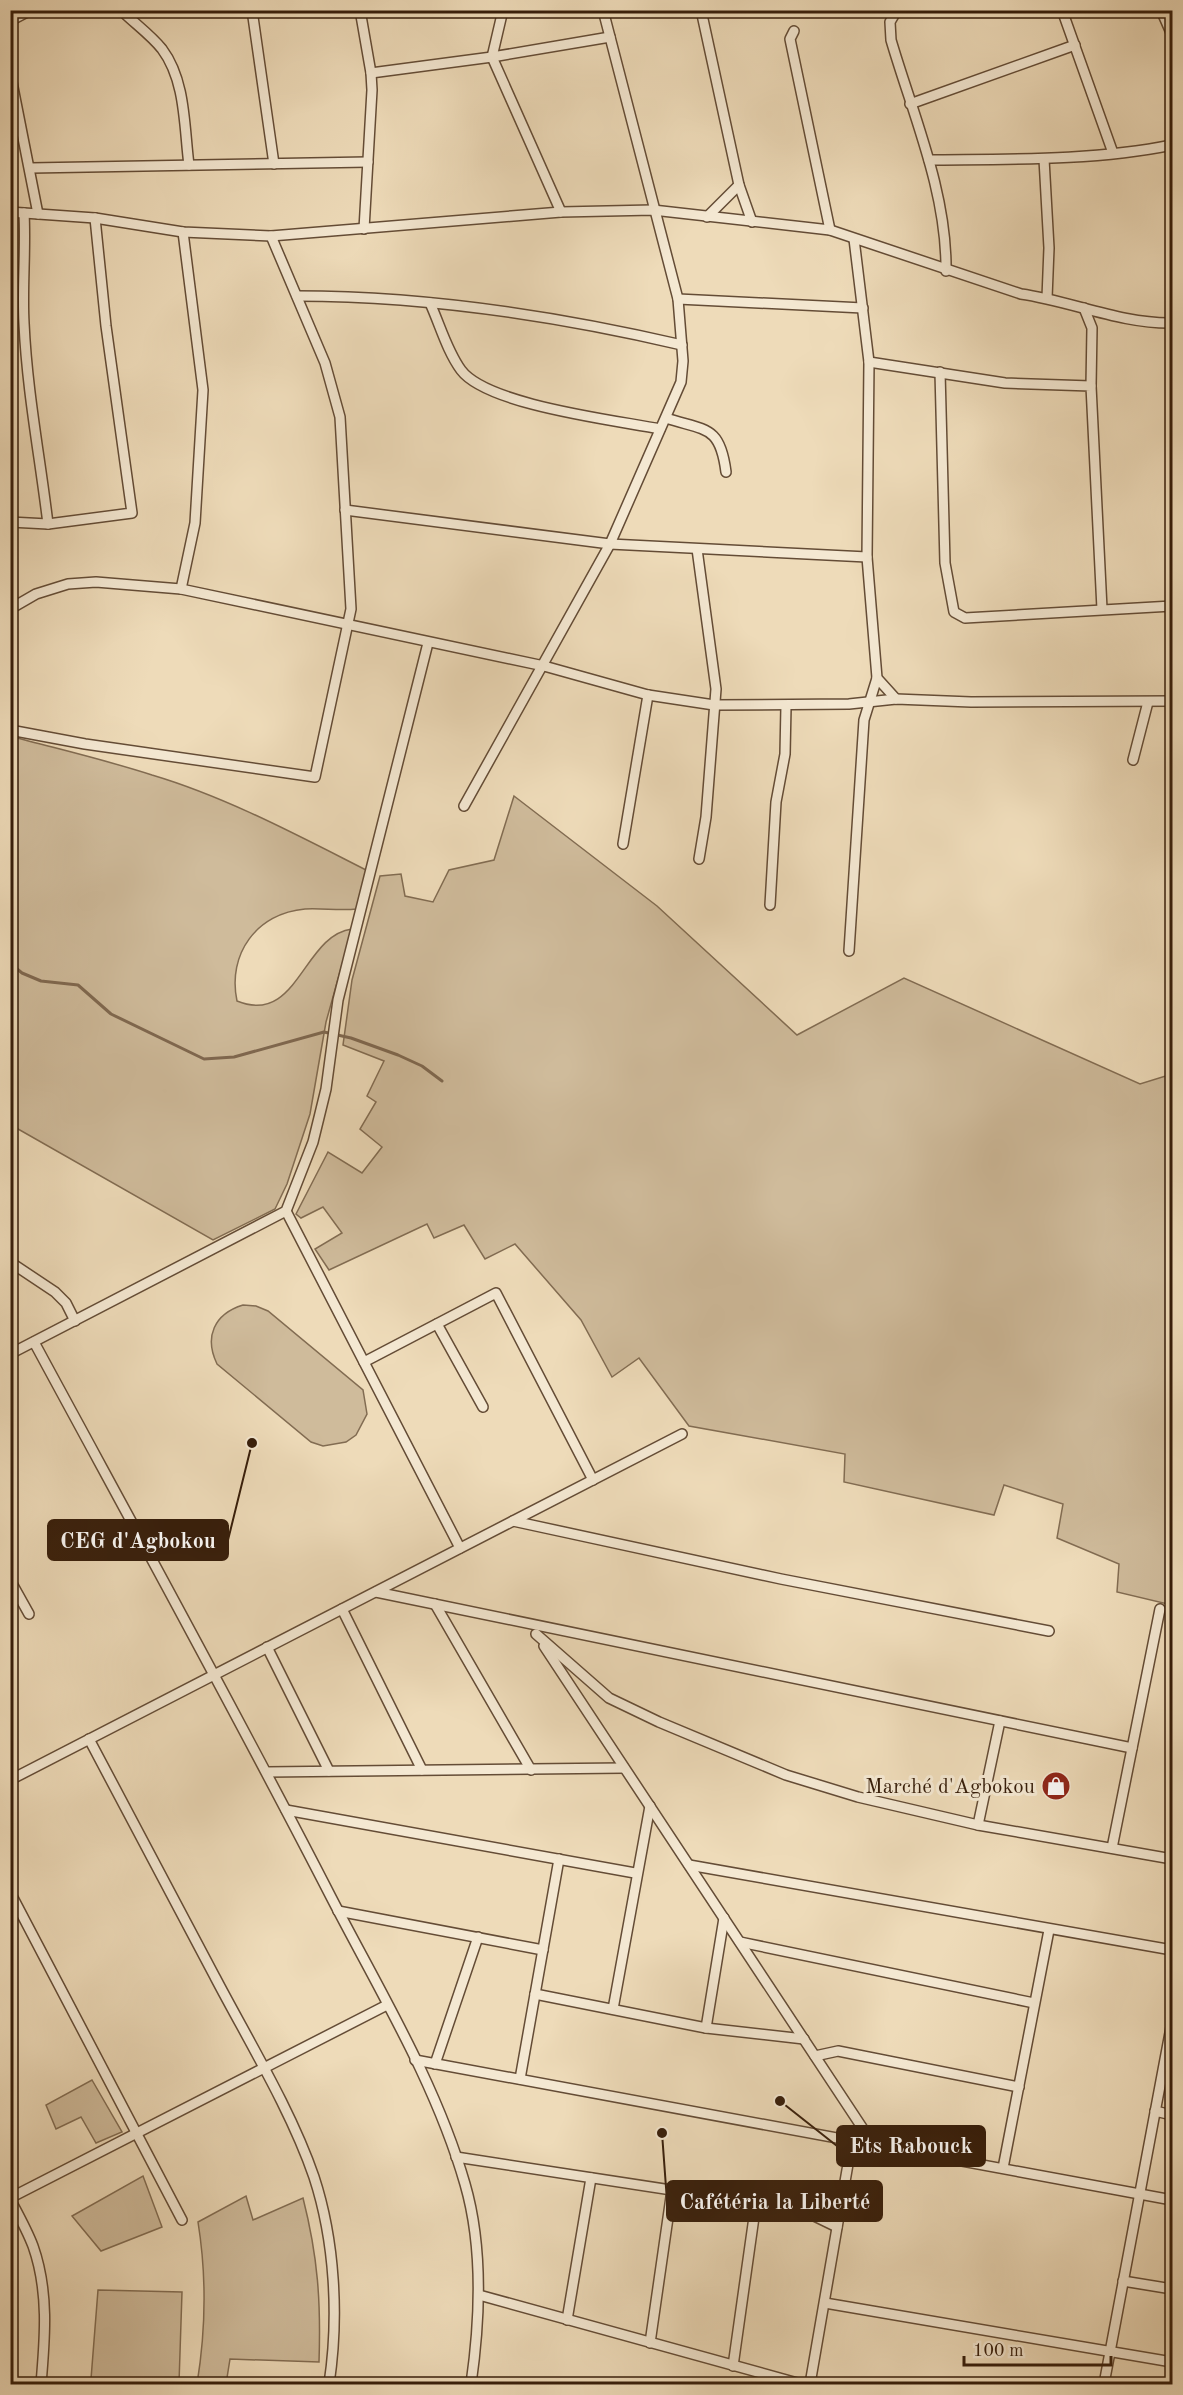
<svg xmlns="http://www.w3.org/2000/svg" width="1183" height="2395" font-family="'Old Standard TT',serif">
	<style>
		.green { fill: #cfbb9b; stroke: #826c52; stroke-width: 1.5 }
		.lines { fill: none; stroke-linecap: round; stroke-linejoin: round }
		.stream { stroke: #7f6850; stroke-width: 3 }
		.minor-casing { stroke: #644c36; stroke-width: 12 }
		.minor { stroke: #f4e8d2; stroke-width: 9 }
		.labels { text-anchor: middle; stroke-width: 6; stroke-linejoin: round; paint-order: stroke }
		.poi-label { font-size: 21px; fill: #361d0a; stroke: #f4e8d2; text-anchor: end }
		.leader { fill: none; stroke: #361d0a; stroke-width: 2 }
		.callout-dot { fill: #361d0a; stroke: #f4e8d2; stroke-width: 2 }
		.callout { fill: #361d0a; stroke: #361d0a; stroke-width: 2 }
		.callout-label { font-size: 22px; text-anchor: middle; font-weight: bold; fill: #fff }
	</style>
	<rect width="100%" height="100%" fill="#eedbb9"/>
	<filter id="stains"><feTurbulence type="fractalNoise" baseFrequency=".00333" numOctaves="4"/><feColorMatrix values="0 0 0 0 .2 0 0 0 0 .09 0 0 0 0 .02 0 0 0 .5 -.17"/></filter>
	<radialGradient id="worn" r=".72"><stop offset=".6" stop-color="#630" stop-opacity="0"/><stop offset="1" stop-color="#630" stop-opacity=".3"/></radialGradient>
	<g class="green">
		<path d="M10 736C58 749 106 760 152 775 226 797 297 835 366 870L357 909C339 911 323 908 305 909 257 913 227 954 237 1001 298 1026 303 935 352 929L326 1022 310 1114 287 1184 275 1209 213 1240 11 1125Z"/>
		<path d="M514 796 657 906 797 1035 904 978 1140 1084 1172 1074V1616H1170L1172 1605 1117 1592 1119 1564 1057 1538 1063 1504 1004 1485 994 1515 844 1482 845 1454 689 1426 639 1358 612 1377 581 1320 515 1244 485 1259 464 1225 434 1238 427 1224 329 1270 315 1249 342 1233 323 1207 301 1218 296 1214 328 1152 362 1173 382 1147 360 1129 376 1102 367 1096 384 1061 343 1045 352 980 380 876 401 874 405 896 433 902 449 870 494 860Z"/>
		<path d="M243 1305 256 1306 268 1311 363 1390 367 1414 356 1435 346 1442 323 1446 311 1442 217 1364C204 1337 214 1314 243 1305Z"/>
		<path d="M92 2080 122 2132 96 2143 81 2117 56 2129 46 2105Z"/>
		<path d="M143 2176 162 2227 101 2251 72 2216Z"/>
		<path d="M246 2196 253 2220 303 2198C318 2257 321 2302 319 2362L230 2359 226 2384H197C206 2329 207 2278 198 2222Z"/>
		<path d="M98 2290 182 2292 179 2383 91 2379Z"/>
	</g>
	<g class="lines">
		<path class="stream" d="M10 963 22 973 41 981 78 985 111 1014 204 1059 234 1057 324 1032 351 1038 398 1055 422 1066 442 1081"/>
		<g class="minor-casing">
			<g id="minor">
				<path d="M121 10C134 23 151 35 162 49 186 81 184 127 189 165"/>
				<path d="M252 10 274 164"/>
				<path d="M360 10 371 73 372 90 364 229"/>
				<path d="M503 10 492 57 561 212"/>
				<path d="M701 10 739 185 752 222"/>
				<path d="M897 10 890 22 891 40C913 115 947 192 946 271"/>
				<path d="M1062 10 1113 153"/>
				<path d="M1161 10 1172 35"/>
				<path d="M10 21 31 10"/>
				<path d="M794 31 790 39 830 230"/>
				<path d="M10 72 38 214"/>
				<path d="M371 73 492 57 610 37"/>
				<path d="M910 104 1075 45"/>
				<path d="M1044 159 1049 248 1047 298"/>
				<path d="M929 160C1010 159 1093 161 1172 145"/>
				<path d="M31 168 368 162"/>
				<path d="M10 212 95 218 183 232 271 236 561 212 653 210 830 230 1021 294C1071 301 1121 324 1172 323"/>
				<path d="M24 213C26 250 22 287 24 323 27 391 40 457 48 524"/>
				<path d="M707 217 739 185"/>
				<path d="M854 239 869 362 867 557 877 678 896 699"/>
				<path d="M297 296C426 296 557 316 682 345"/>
				<path d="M678 299 863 308"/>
				<path d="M430 303C440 325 447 351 461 370 487 405 614 420 660 429"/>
				<path d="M1084 308 1092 328 1091 386"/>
				<path d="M869 362 1005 383 1091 386 1102 609"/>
				<path d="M940 372 945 563 954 612 965 618 1172 606"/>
				<path d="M666 418C706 431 720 425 726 472"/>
				<path d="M345 510 610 544 867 557"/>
				<path d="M10 522 48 524 132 513 106 326 95 218"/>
				<path d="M697 549 716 689 706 817 699 859"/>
				<path d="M181 589 195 523 203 390 183 232"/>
				<path d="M10 609 36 594 68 584 96 582 181 589 544 666 648 695 714 705 849 704 896 699 971 702 1172 701"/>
				<path d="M10 730 85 744 315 777 351 609 340 417 325 363 271 236"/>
				<path d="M1133 760 1148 702"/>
				<path d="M464 806 610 544 681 382 683 361 678 299 603 10"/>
				<path d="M623 844 648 695"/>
				<path d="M770 905 776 802 785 754 786 706"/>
				<path d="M849 951 864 720 877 678"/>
				<path d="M286 1211 460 1548"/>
				<path d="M10 1262 55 1292 66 1303 75 1321"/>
				<path d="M437 1324 483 1407"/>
				<path d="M34 1342C134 1527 235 1710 331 1897 379 1990 436 2083 465 2184 483 2246 480 2321 471 2384"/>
				<path d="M10 1354 286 1211 313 1142 326 1089 338 1000 428 643"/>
				<path d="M364 1362 496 1293 593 1480"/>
				<path d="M513 1521 781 1579 1049 1631"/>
				<path d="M10 1580 29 1614"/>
				<path d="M376 1592 1132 1748"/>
				<path d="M435 1604 531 1770"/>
				<path d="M342 1609 422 1770"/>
				<path d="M536 1634 609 1698 659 1722 786 1775 858 1797 978 1825 1172 1859"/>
				<path d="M544 1646 873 2144"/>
				<path d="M267 1647 329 1771"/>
				<path d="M89 1739C131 1819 173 1898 215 1977 248 2040 291 2110 314 2177 335 2241 339 2318 329 2384"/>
				<path d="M267 1772 624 1768"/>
				<path d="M10 1780 682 1434"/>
				<path d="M286 1810 635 1873"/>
				<path d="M978 1825 1000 1721"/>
				<path d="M1112 1848 1160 1609"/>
				<path d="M689 1865 1172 1950"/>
				<path d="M10 1892 182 2220"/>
				<path d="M338 1911 543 1950"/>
				<path d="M740 1942 1034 2003"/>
				<path d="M535 1994 706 2028 804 2039"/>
				<path d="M613 2009 650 1806"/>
				<path d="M706 2028 724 1918"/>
				<path d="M815 2056 838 2051 1019 2087"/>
				<path d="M415 2060 1172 2200"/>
				<path d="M435 2064 478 1937"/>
				<path d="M520 2079 559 1859"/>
				<path d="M1155 2111 1172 2115"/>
				<path d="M456 2157 802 2210 837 2227"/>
				<path d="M1003 2168 1049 1930"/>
				<path d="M10 2198 387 2005"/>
				<path d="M10 2199C18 2214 27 2230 33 2246 49 2291 45 2338 41 2384"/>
				<path d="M1123 2281 1172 2289"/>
				<path d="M479 2295 801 2384"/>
				<path d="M825 2303 1172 2362"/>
				<path d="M567 2320 591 2178"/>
				<path d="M650 2343 672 2190"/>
				<path d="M733 2366 756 2203"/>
				<path d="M810 2384 852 2141"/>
				<path d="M1104 2384 1172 2022"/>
			</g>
		</g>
		<use href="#minor" class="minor"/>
	</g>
	<defs>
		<g id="shop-disc" transform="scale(1.5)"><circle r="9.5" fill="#8f2418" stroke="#f4e8d2"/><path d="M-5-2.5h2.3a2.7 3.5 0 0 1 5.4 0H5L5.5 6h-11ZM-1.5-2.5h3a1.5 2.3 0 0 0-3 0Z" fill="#fff"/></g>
	</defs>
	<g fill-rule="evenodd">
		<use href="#shop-disc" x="1056" y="1786"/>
	</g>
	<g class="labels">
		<g class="poi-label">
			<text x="1035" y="1793">Marché d'Agbokou</text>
		</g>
	</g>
	<path class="leader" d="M252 1443L228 1540M780 2101L837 2146M662 2133L667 2201"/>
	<g class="callout-dot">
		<circle cx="252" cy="1443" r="6"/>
		<circle cx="780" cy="2101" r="6"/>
		<circle cx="662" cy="2133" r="6"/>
	</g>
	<g class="callout">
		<rect x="48" y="1520" width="180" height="40" rx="6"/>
		<rect x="837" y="2126" width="148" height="40" rx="6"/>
		<rect x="667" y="2181" width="215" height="40" rx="6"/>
	</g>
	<g class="callout-label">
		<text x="138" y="1548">CEG d'Agbokou</text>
		<text x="911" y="2153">Ets Rabouck</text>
		<text x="775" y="2209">Cafétéria la Liberté</text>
	</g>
	<rect width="1183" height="2395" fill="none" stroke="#eedbb9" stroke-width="36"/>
	<rect x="12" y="12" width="1159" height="2371" fill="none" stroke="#361d0a" stroke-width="3"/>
	<rect x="18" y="18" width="1147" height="2359" fill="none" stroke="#361d0a" stroke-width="1.5"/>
	<path d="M964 2356v9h147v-9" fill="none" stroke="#361d0a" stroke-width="3"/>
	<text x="973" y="2356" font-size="18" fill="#361d0a" stroke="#f4e8d2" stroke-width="4.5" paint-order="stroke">100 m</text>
	<rect width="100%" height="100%" filter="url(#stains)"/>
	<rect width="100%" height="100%" fill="url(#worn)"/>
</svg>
